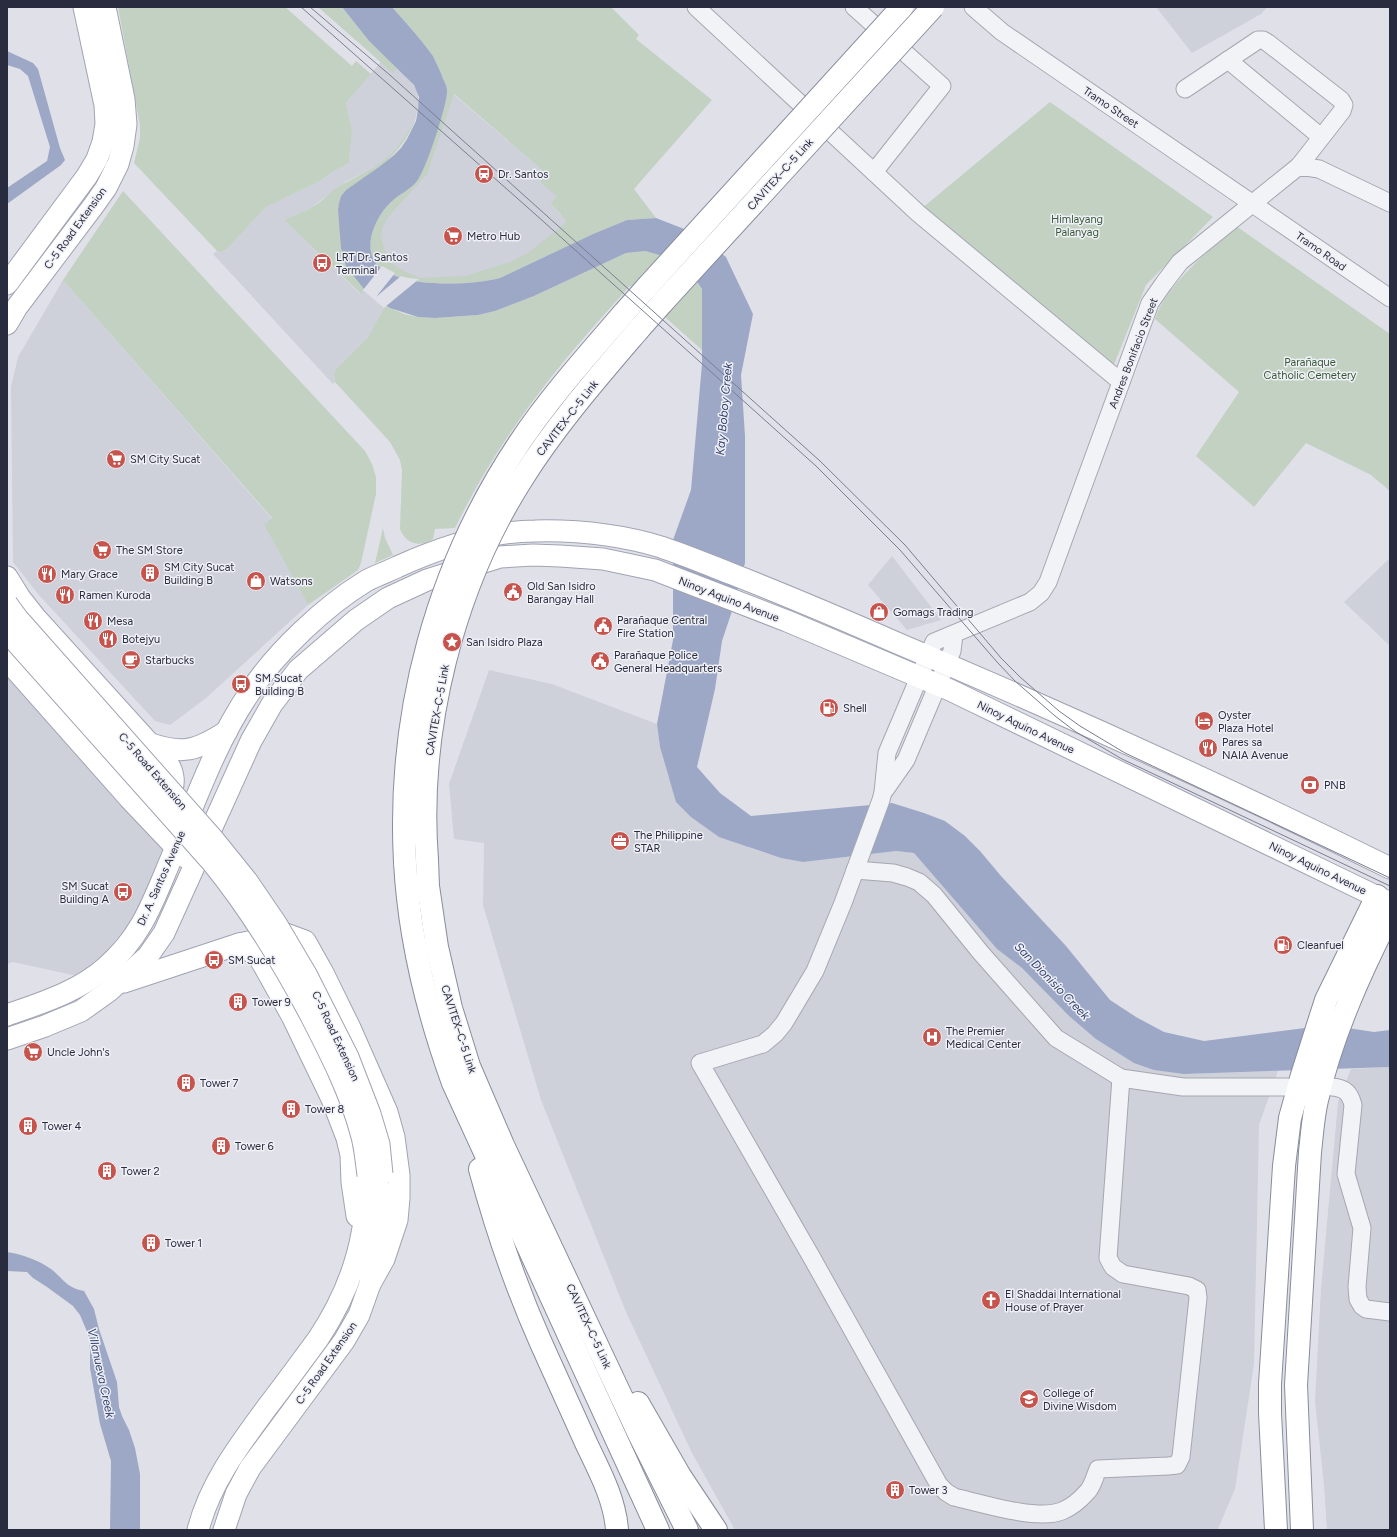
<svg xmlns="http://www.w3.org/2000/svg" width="1397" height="1537" font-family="Figtree,sans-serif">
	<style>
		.built { fill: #ced0da }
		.green { fill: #c2d1c1; fill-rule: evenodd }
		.water { fill: #9da8c6 }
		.pier { fill: #e0e1e8 }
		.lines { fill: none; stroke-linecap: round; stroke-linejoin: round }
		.minor-casing { stroke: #a5a7b2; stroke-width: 19 }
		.major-casing { stroke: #a0a3b3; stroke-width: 23 }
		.highway-casing { stroke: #888c9e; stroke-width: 24 }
		.minor { stroke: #f2f3f6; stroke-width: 17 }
		.major { stroke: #fff; stroke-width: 21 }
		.highway { stroke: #fff; stroke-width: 22 }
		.tram { stroke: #7a7e91; stroke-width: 1 }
		.major-bridge-casing { stroke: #a0a3b3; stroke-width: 23; stroke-linecap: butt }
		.highway-bridge-casing { stroke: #888c9e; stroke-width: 24; stroke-linecap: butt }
		.major-bridge { stroke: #fff; stroke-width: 21 }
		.highway-bridge { stroke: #fff; stroke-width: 22 }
		.labels { text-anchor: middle; stroke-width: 3; stroke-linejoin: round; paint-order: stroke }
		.street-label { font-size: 11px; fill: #292c3e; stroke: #eff0f6 }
		.poi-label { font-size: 11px; fill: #292c3e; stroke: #eff0f6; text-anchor: start }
		.park-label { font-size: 11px; fill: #375939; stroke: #eff0f6 }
		.water-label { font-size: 12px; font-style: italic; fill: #364370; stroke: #eff0f6 }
	</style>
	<rect width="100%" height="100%" fill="#e0e1e8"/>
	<g class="built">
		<path d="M1156 7H1267L1261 14 1192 53Z"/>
		<path d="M385 57 409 79 417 91 419 103 415 121 398 146 390 155 376 166 347 181 309 209 284 220 360 294 363 290 384 308 368 337 336 369 334 373 335 382 333 384 213 254 217 251 221 252 227 249 266 207 318 182 336 170 349 163 352 130 346 103Z"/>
		<path d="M447 89 542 170 557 196 550 204 585 238 453 283 393 275 372 235Z"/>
		<path d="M63 280 272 519 264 525 308 605 205 699 170 725 155 721 38 594 13 562 11 387 18 357Z"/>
		<path d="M892 556 941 620 907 630 868 585Z"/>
		<path d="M1390 558V646L1344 602Z"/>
		<path d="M7 668 164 849 155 873 136 916 106 952 77 976 13 962 7 964Z"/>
		<path d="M489 670 552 684 657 724 660 747 669 779 750 848 781 858 803 862 896 851 914 853 997 949 1022 968 1068 1015 1184 1074 1278 1071 1259 1125 1254 1364 1235 1489 1218 1529 1216 1530H735L692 1453 626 1312 541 1100 483 905 484 843 454 839 449 784Z"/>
		<path d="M1390 1067V1530H1327L1324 1485 1315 1401 1321 1289 1338 1102 1351 1069Z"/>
	</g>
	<g class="green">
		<path d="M118 7H285L352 66 356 61 371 74 346 103 352 130 349 163 336 170 318 182 266 207 227 249 221 252 217 251 134 163 140 138V125Z"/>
		<path d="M318 7H342L369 41 397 68 393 73Z"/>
		<path d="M392 7H611L639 35 636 39 712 100 634 189 656 218 627 220 593 234 500 278C476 285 422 286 398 277 390 274 380 269 375 262 363 244 377 215 391 202 398 194 411 190 417 181 426 169 448 104 447 90 447 85 443 80 441 76 439 69 436 62 433 56 421 39 406 23 392 7ZM454 94 542 170 541 183 557 196 550 204 560 213 567 222 528 253 510 262 466 276 420 278 406 272 387 261 381 235 382 229 388 217 427 174Z"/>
		<path d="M1050 102 1213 217 1146 285 1113 367 921 209Z"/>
		<path d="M415 121C399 157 378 169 346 190L341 196 338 210 343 257 364 289 361 294 284 220 309 209 320 202 336 188 376 166 390 155 398 146Z"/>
		<path d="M123 191 365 451 372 464 376 477V494L361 563 358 570 308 605 264 525 272 518 63 280Z"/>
		<path d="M1236 226 1390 334V491L1371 475 1306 443 1254 507 1196 456 1239 392 1155 319C1166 285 1209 251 1236 226Z"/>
		<path d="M645 251 674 259 689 270 702 289V350L630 286C560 362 500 435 455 528L435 529 433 539C420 548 406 544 400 529L402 470 400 460 390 442 335 382 334 373 336 369 368 337 384 308 386 306 404 314 418 317 435 318 478 315 495 311 534 296 626 253Z"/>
		<path d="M383 528 385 538 393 555 375 563Z"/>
	</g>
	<g class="water">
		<path d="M342 7H392C406 23 421 39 433 56 436 62 439 69 442 76 443 80 447 85 447 90 448 103 426 170 417 181 410 190 399 194 391 202 377 215 363 244 375 262 380 269 390 274 398 277 422 286 475 285 500 278L593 234 627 220 656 218 697 234 726 257 753 314 741 375 745 436V563L731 614 722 641 715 689 697 767 720 793 751 816 892 803 924 813 945 821 965 836 980 851 1001 876 1066 946 1110 1000 1136 1017 1164 1032 1204 1041 1328 1025 1374 1032 1390 1030V1067L1184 1074 1154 1070 1134 1063 1096 1039 1068 1015 1022 968 997 949 914 853 896 851 803 862 781 858 719 837 691 817 676 802 660 747 657 724 673 640V540L691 490 702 364V289L689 270 674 259 645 251 626 253 534 296 495 311 478 315 435 318 418 317 390 308 380 302 364 289 346 266 341 248 338 210 339 203 341 196 346 190 379 167 393 156 401 148 407 139 416 121 418 110 419 97 414 85 369 41Z"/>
		<path d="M7 51 33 63 38 69 60 148 65 160 61 165 7 204V188L47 161 50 147 28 76 20 69 7 65Z"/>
		<path d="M7 1252C22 1254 38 1260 51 1269 64 1279 65 1287 84 1291L94 1309 99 1329 117 1382 119 1407 122 1416 129 1430 135 1448 140 1474V1530H110L111 1461 100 1424 90 1368V1349L88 1334 80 1315 73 1306 47 1287 33 1278 27 1272 7 1271Z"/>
	</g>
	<path class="pier" d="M382 266 395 273 376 297 401 276 408 278 419 279 385 307 363 290Z"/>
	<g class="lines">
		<g class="minor-casing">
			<g id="minor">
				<path d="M696 7 919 214 1121 382"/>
				<path d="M854 7 942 86 874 172"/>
				<path d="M973 7 1002 32 1390 298"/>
				<path d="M1228 60 1321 137"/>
				<path d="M1185 89 1258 40H1263L1268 43 1341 100 1344 105 1342 111 1299 166"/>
				<path d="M885 790 906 760 952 651 954 635"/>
				<path d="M855 870 893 873 907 877 919 882 934 895 981 953 1056 1038 1121 1078 1183 1087H1288"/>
				<path d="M1121 1078 1108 1258 1113 1267 1123 1274 1189 1286 1197 1290 1198 1298 1181 1457 1177 1465 1168 1466 1098 1469C1095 1476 1093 1485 1088 1491 1081 1499 1072 1507 1062 1511 1037 1521 980 1503 954 1497L946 1492 939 1485 812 1258 700 1063 763 1044 775 1034 784 1023 815 971 843 903 881 800 883 792 887 753 934 642 1030 602 1041 593 1048 582 1150 303 1164 283 1180 262 1299 166 1319 169 1390 203"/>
				<path d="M1332 1087C1345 1088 1350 1093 1353 1105L1346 1174 1362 1228 1357 1287 1358 1299 1362 1306 1366 1309 1390 1312"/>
			</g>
		</g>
		<g class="major-casing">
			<g id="major">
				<path d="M7 284 87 176 97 159 103 142 106 124 105 105 84 7"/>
				<path d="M7 324 17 307 94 205 106 188 118 164 123 146 126 124 124 99 105 7"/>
				<path d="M7 577 20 598 35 617 168 764C178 778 174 803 153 806 145 807 137 803 130 799"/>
				<path d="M7 660 130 799 185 857"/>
				<path d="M148 743C182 755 197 751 227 731"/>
				<path d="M239 944 259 957 292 1016 332 1099 347 1138 351 1155 352 1182 357 1216"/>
				<path d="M124 982 239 944 286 934 305 941 323 973 350 1028 387 1112 394 1137 399 1175V1198L397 1220 384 1259 370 1284"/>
				<path d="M7 1015C41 1003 78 992 106 967 144 934 154 898 174 852 196 799 217 740 250 692 276 652 325 606 366 581 375 576 387 572 397 567 439 548 488 531 535 531 577 530 621 535 661 547 685 555 709 565 732 574 788 596 842 619 897 643 1063 713 1228 788 1390 868"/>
				<path d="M7 1039 45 1026 81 1011 109 991 148 956 164 933 251 741 272 704 298 670 356 620 388 598 427 580 500 557 533 555 560 556 603 559 655 570 787 621 950 690 1390 903"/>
				<path d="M198 1530C210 1483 240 1444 268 1406 285 1384 301 1362 318 1339 353 1286 366 1239 368 1175"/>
				<path d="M224 1530 236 1494 250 1468 344 1341 359 1315 370 1284 381 1204 382 1191"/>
			</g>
		</g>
		<g class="highway-casing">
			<g id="highway">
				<path d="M623 314 647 287"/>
				<path d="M639 329 663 302"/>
				<path d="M427 860 428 886 437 947 451 1008 469 1066 503 1145 639 1434 687 1530"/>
				<path d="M405 862C409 938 427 1011 453 1083L658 1530"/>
				<path d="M480 1169C496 1228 516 1287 541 1343 556 1377 572 1411 587 1445 600 1472 615 1500 617 1530"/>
				<path d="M638 1403 680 1476 716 1530"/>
				<path d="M1276 1530 1270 1413V1384L1284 1166 1290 1118 1302 1075 1326 1000 1377 896"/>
				<path d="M1302 1530 1296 1385 1310 1152C1312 1135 1313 1117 1317 1100 1332 1035 1360 973 1390 914"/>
			</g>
		</g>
		<use href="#minor" class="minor"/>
		<use href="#major" class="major"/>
		<use href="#highway" class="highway"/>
		<g class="tram">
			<path d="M301 7 535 214 816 466 900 550 997 662 1015 681 1055 716 1076 732 1122 759 1390 886"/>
			<path d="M310 7 391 76 820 461 905 545 1001 658 1020 677 1059 711 1080 726 1125 753 1390 878"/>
		</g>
		<g class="major-bridge-casing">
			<g id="major-bridge">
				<path d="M7 604 18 619 214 840 247 881 277 925 306 974 348 1057 370 1114 379 1144 382 1174"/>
				<path d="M7 632 211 861C250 909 282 961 311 1016 330 1053 350 1092 361 1133 365 1146 366 1161 368 1175"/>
			</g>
		</g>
		<g class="highway-bridge-casing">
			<g id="highway-bridge">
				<path d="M647 287 902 7"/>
				<path d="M663 302 933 7"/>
				<path d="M427 860C417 730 453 588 522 479 556 425 598 377 639 329"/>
				<path d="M405 862C397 713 437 566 520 442 550 397 587 356 623 314"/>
			</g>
		</g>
		<use href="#major-bridge" class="major-bridge"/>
		<use href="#highway-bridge" class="highway-bridge"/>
	</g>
	<defs>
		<g id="station-disc" transform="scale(1)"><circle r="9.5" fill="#c6544c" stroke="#eff0f6"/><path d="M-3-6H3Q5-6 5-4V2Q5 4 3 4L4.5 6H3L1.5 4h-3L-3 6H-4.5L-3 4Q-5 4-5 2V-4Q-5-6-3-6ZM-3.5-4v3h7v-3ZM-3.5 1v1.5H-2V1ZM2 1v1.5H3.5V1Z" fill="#fff"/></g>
		<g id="supermarket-disc" transform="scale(1)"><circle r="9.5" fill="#c6544c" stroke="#eff0f6"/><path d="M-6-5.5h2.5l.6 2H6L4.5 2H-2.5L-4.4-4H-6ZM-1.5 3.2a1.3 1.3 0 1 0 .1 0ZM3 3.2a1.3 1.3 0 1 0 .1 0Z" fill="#fff"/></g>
		<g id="bus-disc" transform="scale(1)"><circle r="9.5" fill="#c6544c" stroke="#eff0f6"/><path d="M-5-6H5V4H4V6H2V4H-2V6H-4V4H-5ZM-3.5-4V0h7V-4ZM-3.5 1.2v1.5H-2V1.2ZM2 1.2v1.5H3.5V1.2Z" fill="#fff"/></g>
		<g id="building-disc" transform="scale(1)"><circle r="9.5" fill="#c6544c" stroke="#eff0f6"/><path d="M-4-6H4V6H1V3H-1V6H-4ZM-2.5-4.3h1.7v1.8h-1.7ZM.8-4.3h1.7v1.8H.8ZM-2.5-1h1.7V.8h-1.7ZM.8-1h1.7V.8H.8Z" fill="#fff"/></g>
		<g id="restaurant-disc" transform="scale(1)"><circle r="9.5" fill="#c6544c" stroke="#eff0f6"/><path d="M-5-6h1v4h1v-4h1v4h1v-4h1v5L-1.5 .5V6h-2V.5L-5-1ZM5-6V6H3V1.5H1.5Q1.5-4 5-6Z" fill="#fff"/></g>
		<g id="shop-disc" transform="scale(1)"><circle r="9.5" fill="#c6544c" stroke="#eff0f6"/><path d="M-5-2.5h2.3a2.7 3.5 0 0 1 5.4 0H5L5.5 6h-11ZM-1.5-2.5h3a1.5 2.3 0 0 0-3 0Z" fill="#fff"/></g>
		<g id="civic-disc" transform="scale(1)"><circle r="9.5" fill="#c6544c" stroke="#eff0f6"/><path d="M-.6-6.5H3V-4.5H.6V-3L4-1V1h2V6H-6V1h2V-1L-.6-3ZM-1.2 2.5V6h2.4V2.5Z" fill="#fff"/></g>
		<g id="sight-disc" transform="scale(1)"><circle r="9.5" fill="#c6544c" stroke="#eff0f6"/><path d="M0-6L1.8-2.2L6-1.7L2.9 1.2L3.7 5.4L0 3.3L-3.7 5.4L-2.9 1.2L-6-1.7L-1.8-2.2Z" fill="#fff"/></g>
		<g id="cafe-disc" transform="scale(1)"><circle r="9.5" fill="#c6544c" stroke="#eff0f6"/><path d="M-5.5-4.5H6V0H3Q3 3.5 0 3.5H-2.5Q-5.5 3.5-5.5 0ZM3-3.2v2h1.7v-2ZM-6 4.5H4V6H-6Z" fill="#fff"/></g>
		<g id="fuel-disc" transform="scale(1)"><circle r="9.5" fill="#c6544c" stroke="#eff0f6"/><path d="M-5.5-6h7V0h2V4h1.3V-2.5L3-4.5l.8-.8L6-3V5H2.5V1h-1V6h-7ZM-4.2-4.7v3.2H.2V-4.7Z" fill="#fff"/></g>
		<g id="hotel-disc" transform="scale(1)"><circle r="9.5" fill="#c6544c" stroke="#eff0f6"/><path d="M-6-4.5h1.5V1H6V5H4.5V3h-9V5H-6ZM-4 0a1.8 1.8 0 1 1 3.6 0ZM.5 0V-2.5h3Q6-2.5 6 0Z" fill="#fff"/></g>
		<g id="bank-disc" transform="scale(1)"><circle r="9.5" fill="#c6544c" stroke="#eff0f6"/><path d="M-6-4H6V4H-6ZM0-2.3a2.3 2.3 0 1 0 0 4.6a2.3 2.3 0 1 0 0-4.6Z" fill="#fff"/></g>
		<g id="office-disc" transform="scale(1)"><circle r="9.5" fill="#c6544c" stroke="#eff0f6"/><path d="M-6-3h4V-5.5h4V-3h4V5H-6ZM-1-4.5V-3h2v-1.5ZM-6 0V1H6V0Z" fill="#fff"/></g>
		<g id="hospital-disc" transform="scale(1)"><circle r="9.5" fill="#c6544c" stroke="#eff0f6"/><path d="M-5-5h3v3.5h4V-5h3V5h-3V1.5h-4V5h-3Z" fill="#fff"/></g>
		<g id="church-disc" transform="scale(1)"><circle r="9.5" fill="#c6544c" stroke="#eff0f6"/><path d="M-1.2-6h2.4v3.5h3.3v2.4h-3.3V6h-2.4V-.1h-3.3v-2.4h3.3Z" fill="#fff"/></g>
		<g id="university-disc" transform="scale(1)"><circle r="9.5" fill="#c6544c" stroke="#eff0f6"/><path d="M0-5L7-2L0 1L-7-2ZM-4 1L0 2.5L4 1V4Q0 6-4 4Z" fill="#fff"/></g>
	</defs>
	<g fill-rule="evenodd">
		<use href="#station-disc" x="484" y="174"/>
		<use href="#supermarket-disc" x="453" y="236"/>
		<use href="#bus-disc" x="322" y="263"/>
		<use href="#supermarket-disc" x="116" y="459"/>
		<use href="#supermarket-disc" x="102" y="550"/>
		<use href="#building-disc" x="150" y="573"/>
		<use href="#restaurant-disc" x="47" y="574"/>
		<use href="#shop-disc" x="256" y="581"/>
		<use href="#civic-disc" x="513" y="592"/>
		<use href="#restaurant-disc" x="65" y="595"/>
		<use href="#shop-disc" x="879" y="612"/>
		<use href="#restaurant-disc" x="93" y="621"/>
		<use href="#civic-disc" x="603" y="626"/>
		<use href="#restaurant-disc" x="108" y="639"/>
		<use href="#sight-disc" x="452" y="642"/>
		<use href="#cafe-disc" x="131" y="660"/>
		<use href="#civic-disc" x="600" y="661"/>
		<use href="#bus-disc" x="241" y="684"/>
		<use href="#fuel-disc" x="829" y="708"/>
		<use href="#hotel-disc" x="1204" y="721"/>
		<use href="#restaurant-disc" x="1208" y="748"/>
		<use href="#bank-disc" x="1310" y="785"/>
		<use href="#office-disc" x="620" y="841"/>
		<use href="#bus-disc" x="123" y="892"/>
		<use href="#fuel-disc" x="1283" y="945"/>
		<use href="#bus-disc" x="214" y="960"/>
		<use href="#building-disc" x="238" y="1002"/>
		<use href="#hospital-disc" x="932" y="1037"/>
		<use href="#supermarket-disc" x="33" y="1052"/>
		<use href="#building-disc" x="186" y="1083"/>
		<use href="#building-disc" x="291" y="1109"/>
		<use href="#building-disc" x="28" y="1126"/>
		<use href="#building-disc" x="221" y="1146"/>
		<use href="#building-disc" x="107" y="1171"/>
		<use href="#building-disc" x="151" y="1243"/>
		<use href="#church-disc" x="991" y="1300"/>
		<use href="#university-disc" x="1029" y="1399"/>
		<use href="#building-disc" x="895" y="1490"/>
	</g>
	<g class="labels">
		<g class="street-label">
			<text transform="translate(1111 107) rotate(34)" y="4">Tramo Street</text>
			<text transform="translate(780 174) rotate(-48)" y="4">CAVITEX–C-5 Link</text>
			<text transform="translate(75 228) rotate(-54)" y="4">C-5 Road Extension</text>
			<text transform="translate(1321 251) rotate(35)" y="4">Tramo Road</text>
			<text transform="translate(1133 353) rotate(-69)" y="4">Andres Bonifacio Street</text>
			<text transform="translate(567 418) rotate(-52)" y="4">CAVITEX–C-5 Link</text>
			<text transform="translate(729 599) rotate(21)" y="4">Ninoy Aquino Avenue</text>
			<text transform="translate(437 710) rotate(-80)" y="4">CAVITEX–C-5 Link</text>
			<text transform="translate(1026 727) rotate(26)" y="4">Ninoy Aquino Avenue</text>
			<text transform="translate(153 771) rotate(49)" y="4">C-5 Road Extension</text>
			<text transform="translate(1318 868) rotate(26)" y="4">Ninoy Aquino Avenue</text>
			<text transform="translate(161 878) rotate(-66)" y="4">Dr. A. Santos Avenue</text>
			<text transform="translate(459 1029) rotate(72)" y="4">CAVITEX–C-5 Link</text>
			<text transform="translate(336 1036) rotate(65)" y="4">C-5 Road Extension</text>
			<text transform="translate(589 1326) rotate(65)" y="4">CAVITEX–C-5 Link</text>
			<text transform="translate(326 1363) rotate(-55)" y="4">C-5 Road Extension</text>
		</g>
		<g class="poi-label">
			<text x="498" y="178">Dr. Santos</text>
			<text x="467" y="240">Metro Hub</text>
			<text x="336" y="261">LRT Dr. Santos<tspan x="336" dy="13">Terminal</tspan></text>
			<text x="130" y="463">SM City Sucat</text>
			<text x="116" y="554">The SM Store</text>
			<text x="164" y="571">SM City Sucat<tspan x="164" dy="13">Building B</tspan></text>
			<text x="61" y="578">Mary Grace</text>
			<text x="270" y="585">Watsons</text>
			<text x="527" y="590">Old San Isidro<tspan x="527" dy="13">Barangay Hall</tspan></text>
			<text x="79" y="599">Ramen Kuroda</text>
			<text x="893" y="616">Gomags Trading</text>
			<text x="617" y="624">Parañaque Central<tspan x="617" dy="13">Fire Station</tspan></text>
			<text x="107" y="625">Mesa</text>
			<text x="122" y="643">Botejyu</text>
			<text x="466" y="646">San Isidro Plaza</text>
			<text x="614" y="659">Parañaque Police<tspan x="614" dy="13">General Headquarters</tspan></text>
			<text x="145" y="664">Starbucks</text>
			<text x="255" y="682">SM Sucat<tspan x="255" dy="13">Building B</tspan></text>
			<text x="843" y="712">Shell</text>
			<text x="1218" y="719">Oyster<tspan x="1218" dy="13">Plaza Hotel</tspan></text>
			<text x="1222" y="746">Pares sa<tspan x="1222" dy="13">NAIA Avenue</tspan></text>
			<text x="1324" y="789">PNB</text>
			<text x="634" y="839">The Philippine<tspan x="634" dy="13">STAR</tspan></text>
			<text x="109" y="890" text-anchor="end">SM Sucat<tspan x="109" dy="13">Building A</tspan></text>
			<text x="1297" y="949">Cleanfuel</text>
			<text x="228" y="964">SM Sucat</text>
			<text x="252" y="1006">Tower 9</text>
			<text x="946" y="1035">The Premier<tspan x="946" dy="13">Medical Center</tspan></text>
			<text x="47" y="1056">Uncle John's</text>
			<text x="200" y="1087">Tower 7</text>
			<text x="305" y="1113">Tower 8</text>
			<text x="42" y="1130">Tower 4</text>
			<text x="235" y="1150">Tower 6</text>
			<text x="121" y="1175">Tower 2</text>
			<text x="165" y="1247">Tower 1</text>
			<text x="1005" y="1298">El Shaddai International<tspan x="1005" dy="13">House of Prayer</tspan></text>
			<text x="1043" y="1397">College of<tspan x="1043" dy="13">Divine Wisdom</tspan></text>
			<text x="909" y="1494">Tower 3</text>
		</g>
		<g class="park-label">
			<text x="1077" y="223">Himlayang<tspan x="1077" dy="13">Palanyag</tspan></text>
			<text x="1310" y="366">Parañaque<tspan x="1310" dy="13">Catholic Cemetery</tspan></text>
		</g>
		<g class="water-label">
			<text transform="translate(724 409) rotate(-85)" y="4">Kay Boboy Creek</text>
			<text transform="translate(1052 981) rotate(46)" y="4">San Dionisio Creek</text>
			<text transform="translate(101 1373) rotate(78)" y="4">Villanueva Creek</text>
		</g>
	</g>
	<rect width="1397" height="1537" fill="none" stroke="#292c3e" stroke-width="16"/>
</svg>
